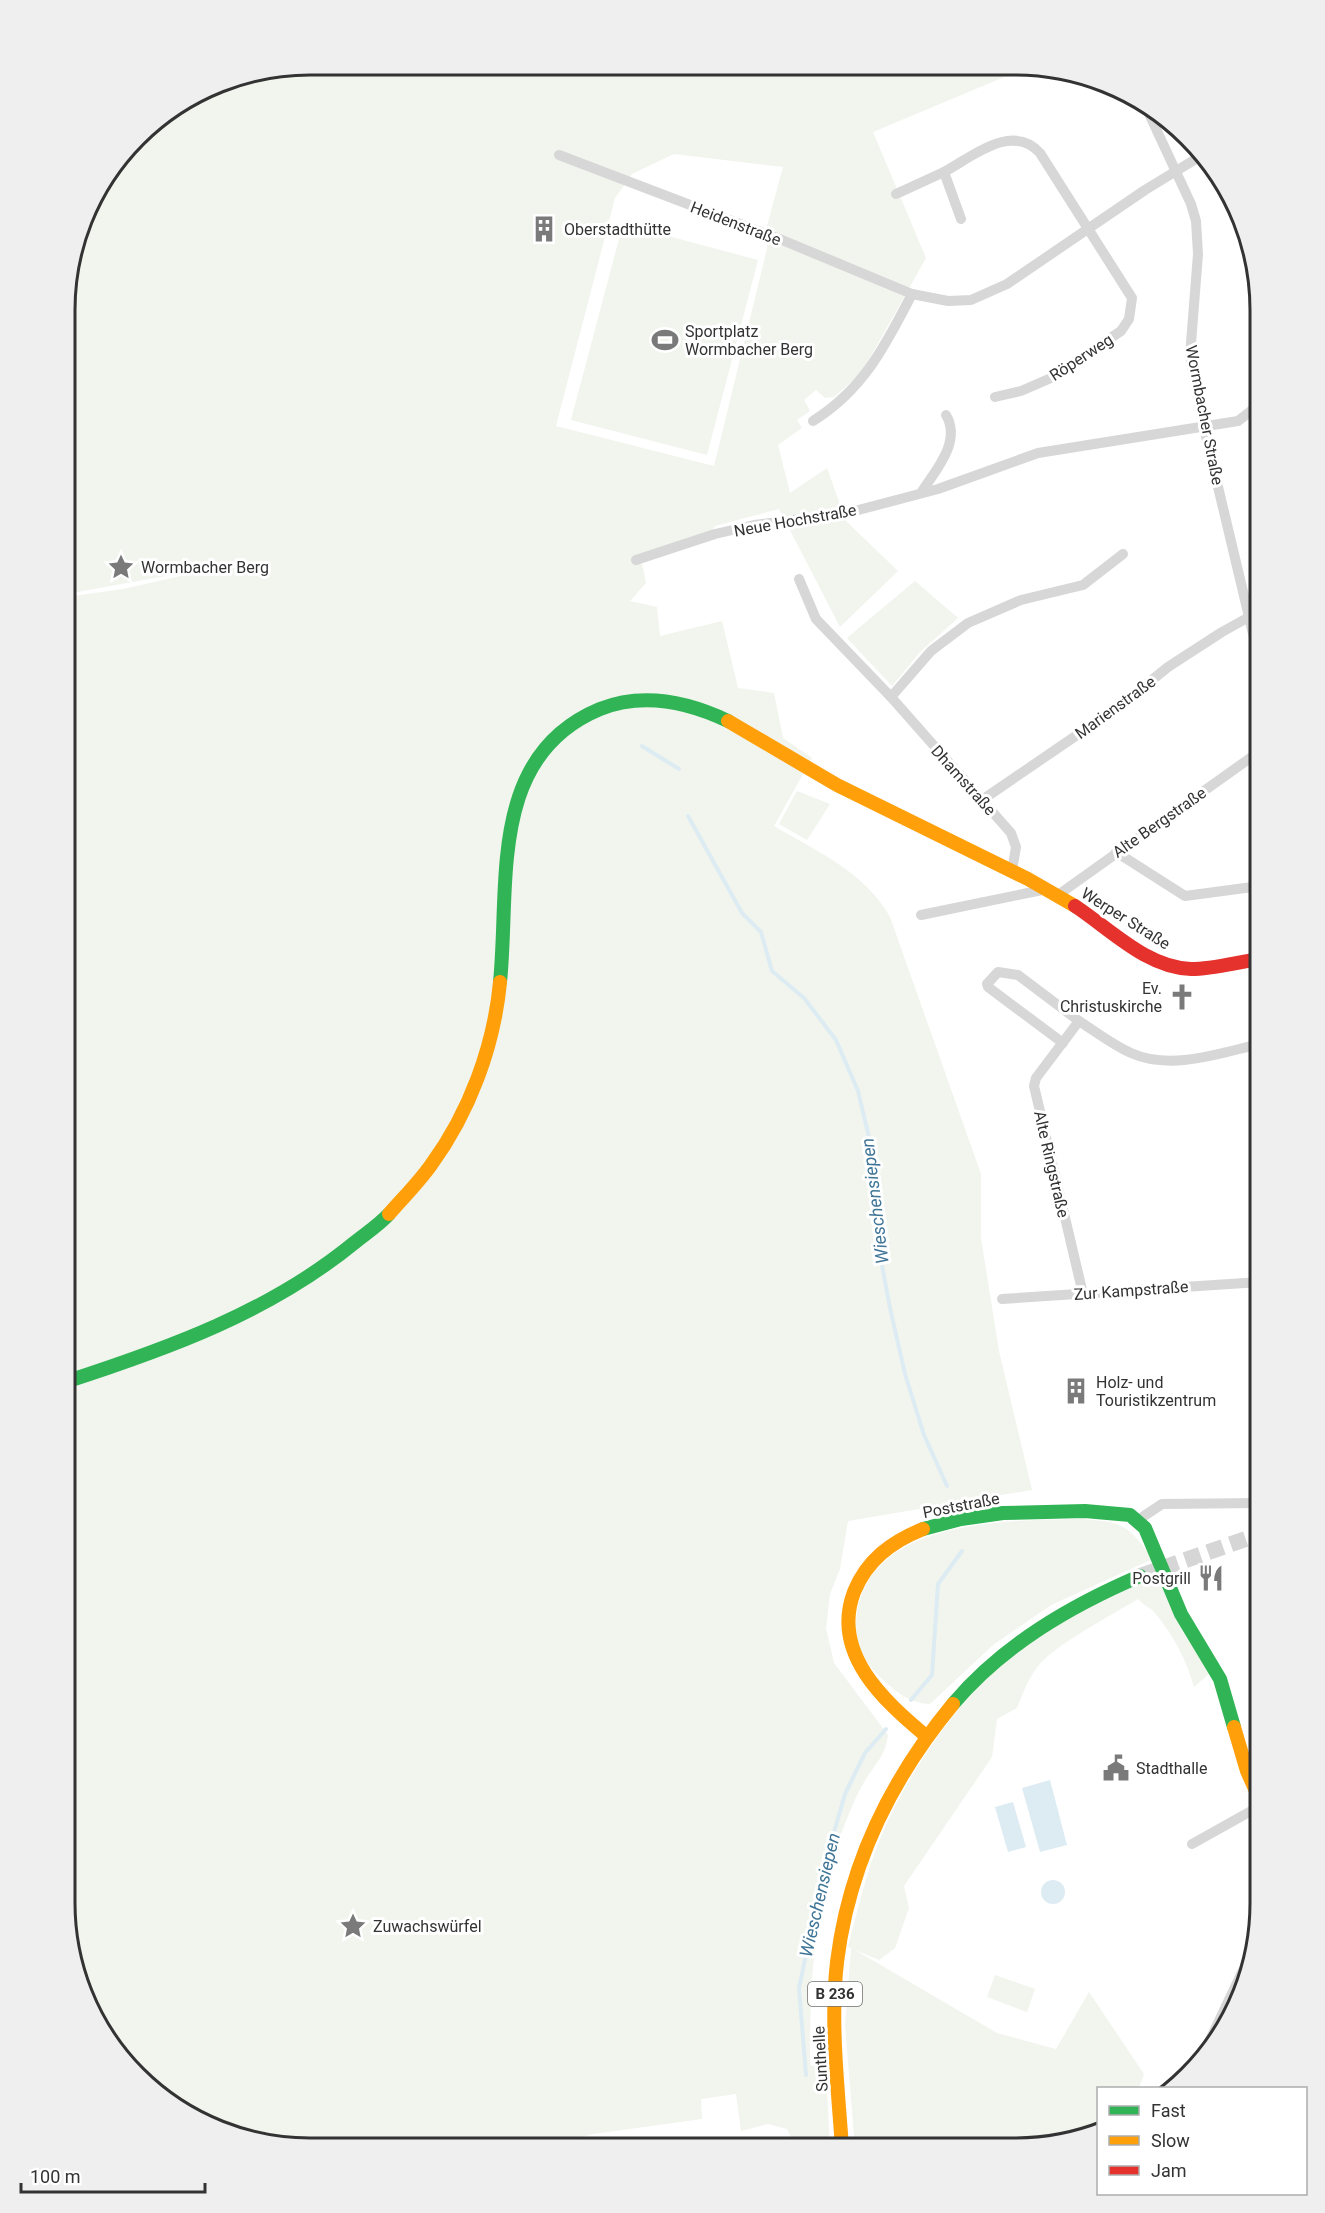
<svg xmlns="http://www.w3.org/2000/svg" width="1325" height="2213" font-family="Roboto,sans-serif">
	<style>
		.green { fill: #f1f5ed; fill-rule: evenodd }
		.water { fill: #ddebf3 }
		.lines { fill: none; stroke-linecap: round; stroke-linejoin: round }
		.stream { stroke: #ddebf3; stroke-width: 4 }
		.primary-tunnel { stroke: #d6d6d6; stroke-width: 16; stroke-dasharray: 16 8; stroke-linecap: butt }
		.street { stroke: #d7d7d7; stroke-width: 10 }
		.fast { stroke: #30b455; stroke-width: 14 }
		.slow { stroke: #ff9f0a; stroke-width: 14 }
		.jam { stroke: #e5322d; stroke-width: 14 }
		.labels { text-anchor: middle; stroke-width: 6; stroke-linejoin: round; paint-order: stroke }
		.shield { fill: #fff; stroke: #707070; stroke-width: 1.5 }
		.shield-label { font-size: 15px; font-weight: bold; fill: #333 }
		.street-label { font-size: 16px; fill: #333; stroke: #fff }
		.poi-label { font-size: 16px; fill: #333; stroke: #fff; text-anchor: start }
		.water-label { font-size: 18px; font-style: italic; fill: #3f7597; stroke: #fff }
		.rim { fill: none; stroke: #333; stroke-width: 3 }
	</style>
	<rect width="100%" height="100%" fill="#fff"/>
	<g class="green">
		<path d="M310 65 1028 67 873 132 926 258 862 372 834 397 825 398 816 390 804 400 810 411 797 420 802 428 778 445 790 493 827 468 846 521 898 571 840 627 779 509 715 526 703 542 642 563 646 583 630 601 657 607 660 636 722 621 738 688 774 693 783 738 812 758 774 826C816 851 865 872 890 917L981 1174V1238L999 1351 1032 1490 848 1521 840 1569 830 1594 826 1628 834 1663 888 1735C886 1754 876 1763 866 1779 854 1798 841 1833 834 1855 812 1923 810 1994 810 2065L826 2070 830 2148H796L787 2129 768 2124 741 2131 736 2094 701 2099 702 2119 593 2134 545 2147 278 2146 216 2130 160 2098 115 2052 83 1997 65 1903 66 597 123 589 243 562 66 594 67 278 90 201 148 126 216 83ZM674 154 783 167 767 226V249L714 466 556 426 615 198 632 174Z"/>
		<path d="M623 224 758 260 707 455 571 420Z"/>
		<path d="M915 581 958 618 920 652 892 686 847 638Z"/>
		<path d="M797 791 830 804 807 840 779 824Z"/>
		<path d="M1080 1519C1124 1522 1127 1524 1153 1559L1051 1605 993 1645 930 1704C913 1703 903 1697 890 1686 879 1677 866 1664 861 1651 849 1621 860 1584 883 1563 929 1520 1020 1520 1080 1519Z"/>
		<path d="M1161 1577 1211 1672 1194 1687C1186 1659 1174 1636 1155 1613 1150 1607 1144 1606 1138 1599 1112 1615 1056 1644 1038 1666 1028 1679 1023 1693 1017 1708L997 1719 992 1757 904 1886 909 1908 895 1948 879 1960 855 1950 997 2033 1056 2049 1089 1992 1144 2074 1139 2088H1098V2132L1015 2148H855L845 2025 851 1948 848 1947C858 1907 868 1867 884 1829 917 1756 980 1669 1049 1627 1083 1606 1124 1589 1161 1577Z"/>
		<path d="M995 1975 1035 1989 1027 2012 987 1997Z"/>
	</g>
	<g class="water">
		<path d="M1050 1780 1067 1845 1040 1852 1022 1788Z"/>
		<path d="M1013 1802 1026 1847 1008 1852 995 1807Z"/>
		<circle cx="1053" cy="1892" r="12"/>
	</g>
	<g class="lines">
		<g class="stream">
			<path d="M642 746 679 769"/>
			<path d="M688 816 742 913 761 932 772 971 804 998 836 1040 858 1091 872 1150 880 1255 890 1308 905 1374 924 1435 947 1486"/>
			<path d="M911 1700 932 1675 938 1584 962 1551"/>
			<path d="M806 2075 799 1988 826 1860 845 1794 865 1753 886 1729"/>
		</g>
		<path class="primary-tunnel" d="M1140 1576 1260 1534"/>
		<g class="street">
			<path d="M1144 103 1191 204 1196 221 1198 254 1190 356 1204 428 1260 663"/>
			<path d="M559 155 782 240 912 294 948 301 971 300 1007 284 1145 190 1204 154"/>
			<path d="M896 194 944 172"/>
			<path d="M961 219 944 172C972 157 1012 122 1040 153L1132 298 1129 319 1121 331 1051 378 1021 391 995 397"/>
			<path d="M813 421C864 389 885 346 912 294"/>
			<path d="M921 493C935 471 962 442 946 415"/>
			<path d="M636 560 715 534 754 525 847 513 938 489 1038 453 1238 421 1260 404"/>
			<path d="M799 579 816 619 891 697 1011 833 1016 847 1012 871"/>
			<path d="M891 697 931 651 968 623 1021 600 1083 585 1123 554"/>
			<path d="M982 800 1121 705 1168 667 1222 632 1249 617"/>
			<path d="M1116 852 1185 896 1260 886"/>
			<path d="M1058 895 1260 751"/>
			<path d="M921 915 1047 889"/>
			<path d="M1063 1043 988 987 987 984 998 972 1018 975 1079 1021"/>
			<path d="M1083 1294 1034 1086 1036 1078 1079 1021C1096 1032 1113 1045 1131 1053 1171 1071 1220 1053 1260 1044"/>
			<path d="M1002 1299 1260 1282"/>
			<path d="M1138 1520 1162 1504 1260 1503"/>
			<path d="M1192 1844 1260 1806"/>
			<path d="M1199 2063 1246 1964 1252 1957"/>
		</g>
		<g class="fast">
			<path d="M500 982C510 884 487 756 600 709 643 692 688 702 728 721"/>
			<path d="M65 1382C167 1349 270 1312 354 1243 365 1234 379 1225 389 1214"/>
			<path d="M923 1529 961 1519 1003 1513 1085 1511 1130 1515 1145 1528 1181 1614 1220 1679 1234 1727"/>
			<path d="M953 1704C1003 1645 1070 1606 1140 1576"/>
		</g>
		<g class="slow">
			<path d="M728 721 837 785 1028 879 1075 906"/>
			<path d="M389 1214C403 1198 419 1182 431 1165 469 1113 494 1047 500 982"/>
			<path d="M923 1529C891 1542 867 1560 854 1592 831 1653 883 1700 926 1736"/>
			<path d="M1234 1727 1247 1771 1260 1800"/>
			<path d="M842 2148C838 2087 830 2023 837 1962 849 1864 891 1779 953 1704"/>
		</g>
		<path class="jam" d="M1075 906C1110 929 1147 968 1191 969 1214 969 1237 962 1260 959"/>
	</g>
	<defs>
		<g id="building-bare" transform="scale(2.07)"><path d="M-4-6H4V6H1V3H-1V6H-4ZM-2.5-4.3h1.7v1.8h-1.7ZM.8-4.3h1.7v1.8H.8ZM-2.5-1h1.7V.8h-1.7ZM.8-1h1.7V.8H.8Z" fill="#7a7a7a" stroke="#fff" stroke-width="2.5" paint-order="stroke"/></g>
		<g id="stadium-bare" transform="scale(2.07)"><path d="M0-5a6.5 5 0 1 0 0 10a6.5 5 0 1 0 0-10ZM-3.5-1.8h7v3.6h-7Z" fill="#7a7a7a" stroke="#fff" stroke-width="2.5" paint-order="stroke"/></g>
		<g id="sight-bare" transform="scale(2.07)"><path d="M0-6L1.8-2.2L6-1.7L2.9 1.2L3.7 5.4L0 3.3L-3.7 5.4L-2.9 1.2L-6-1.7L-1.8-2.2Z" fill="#7a7a7a" stroke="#fff" stroke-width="2.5" paint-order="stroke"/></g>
		<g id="church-bare" transform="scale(2.07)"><path d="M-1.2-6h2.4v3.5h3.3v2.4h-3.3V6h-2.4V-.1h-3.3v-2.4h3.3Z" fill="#7a7a7a" stroke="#fff" stroke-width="2.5" paint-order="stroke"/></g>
		<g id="restaurant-bare" transform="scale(2.07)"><path d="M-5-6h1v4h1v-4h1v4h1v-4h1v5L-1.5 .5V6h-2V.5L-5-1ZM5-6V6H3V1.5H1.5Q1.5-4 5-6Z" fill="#7a7a7a" stroke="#fff" stroke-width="2.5" paint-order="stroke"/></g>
		<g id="civic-bare" transform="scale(2.07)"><path d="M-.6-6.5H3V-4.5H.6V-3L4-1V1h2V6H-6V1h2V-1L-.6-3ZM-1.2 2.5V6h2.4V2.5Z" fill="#7a7a7a" stroke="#fff" stroke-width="2.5" paint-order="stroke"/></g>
	</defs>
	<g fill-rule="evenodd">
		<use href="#building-bare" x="544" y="229"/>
		<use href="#stadium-bare" x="665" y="340"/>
		<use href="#sight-bare" x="121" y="567"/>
		<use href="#church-bare" x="1182" y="997"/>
		<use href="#building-bare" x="1076" y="1391"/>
		<use href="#restaurant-bare" x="1211" y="1578"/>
		<use href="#civic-bare" x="1116" y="1768"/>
		<use href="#sight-bare" x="353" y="1926"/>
	</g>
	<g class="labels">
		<rect class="shield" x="808" y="1982" width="54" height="24" rx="4.5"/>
		<g class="shield-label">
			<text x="835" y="1999">B 236</text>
		</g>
		<g class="street-label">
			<text transform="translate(736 223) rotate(21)" y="6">Heidenstraße</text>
			<text transform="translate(1081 357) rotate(-33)" y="6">Röperweg</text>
			<text transform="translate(1205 415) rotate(79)" y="6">Wormbacher Straße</text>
			<text transform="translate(795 520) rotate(-10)" y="6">Neue Hochstraße</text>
			<text transform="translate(1115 707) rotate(-36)" y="6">Marienstraße</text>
			<text transform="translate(964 780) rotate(48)" y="6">Dhamstraße</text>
			<text transform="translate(1159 822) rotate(-35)" y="6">Alte Bergstraße</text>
			<text transform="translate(1126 918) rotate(32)" y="6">Werper Straße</text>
			<text transform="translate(1052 1164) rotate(77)" y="6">Alte Ringstraße</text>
			<text transform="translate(1131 1290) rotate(-4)" y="6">Zur Kampstraße</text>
			<text transform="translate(961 1505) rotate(-11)" y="6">Poststraße</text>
			<text transform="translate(820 2059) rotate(-93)" y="6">Sunthelle</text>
		</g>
		<g class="poi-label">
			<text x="564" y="235">Oberstadthütte</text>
			<text x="685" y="337">Sportplatz<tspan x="685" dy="18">Wormbacher Berg</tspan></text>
			<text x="141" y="573">Wormbacher Berg</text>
			<text x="1162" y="994" text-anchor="end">Ev.<tspan x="1162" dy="18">Christuskirche</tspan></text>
			<text x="1096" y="1388">Holz- und<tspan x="1096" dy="18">Touristikzentrum</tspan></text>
			<text x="1191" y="1584" text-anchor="end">Postgrill</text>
			<text x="1136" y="1774">Stadthalle</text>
			<text x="373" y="1932">Zuwachswürfel</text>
		</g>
		<g class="water-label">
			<text transform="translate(875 1201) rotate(-97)" y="6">Wieschensiepen</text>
			<text transform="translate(820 1895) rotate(-77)" y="6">Wieschensiepen</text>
		</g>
	</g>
	<path d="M0 0H1325V2213H0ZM310 75H1015A235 235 0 0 1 1250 310V1903A235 235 0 0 1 1015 2138H310A235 235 0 0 1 75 1903V310A235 235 0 0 1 310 75Z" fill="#efefef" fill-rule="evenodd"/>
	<path class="rim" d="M310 75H1015A235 235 0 0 1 1250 310V1903A235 235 0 0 1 1015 2138H310A235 235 0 0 1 75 1903V310A235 235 0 0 1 310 75Z"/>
	<rect x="1097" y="2087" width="210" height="108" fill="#ffffff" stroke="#adadad" stroke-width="1.5"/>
	<rect x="1109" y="2106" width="30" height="9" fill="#30b455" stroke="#adadad" stroke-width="1.5"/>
	<text x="1151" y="2117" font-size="18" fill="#333333">Fast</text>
	<rect x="1109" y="2136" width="30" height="9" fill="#ff9f0a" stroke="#adadad" stroke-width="1.5"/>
	<text x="1151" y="2147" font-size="18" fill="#333333">Slow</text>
	<rect x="1109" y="2166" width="30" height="9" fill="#e5322d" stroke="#adadad" stroke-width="1.5"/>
	<text x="1151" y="2177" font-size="18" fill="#333333">Jam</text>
	<path d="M21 2183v9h184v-9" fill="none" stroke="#333333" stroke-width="3"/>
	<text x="30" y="2183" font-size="18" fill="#333333" stroke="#ffffff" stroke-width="4.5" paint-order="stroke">100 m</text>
</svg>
